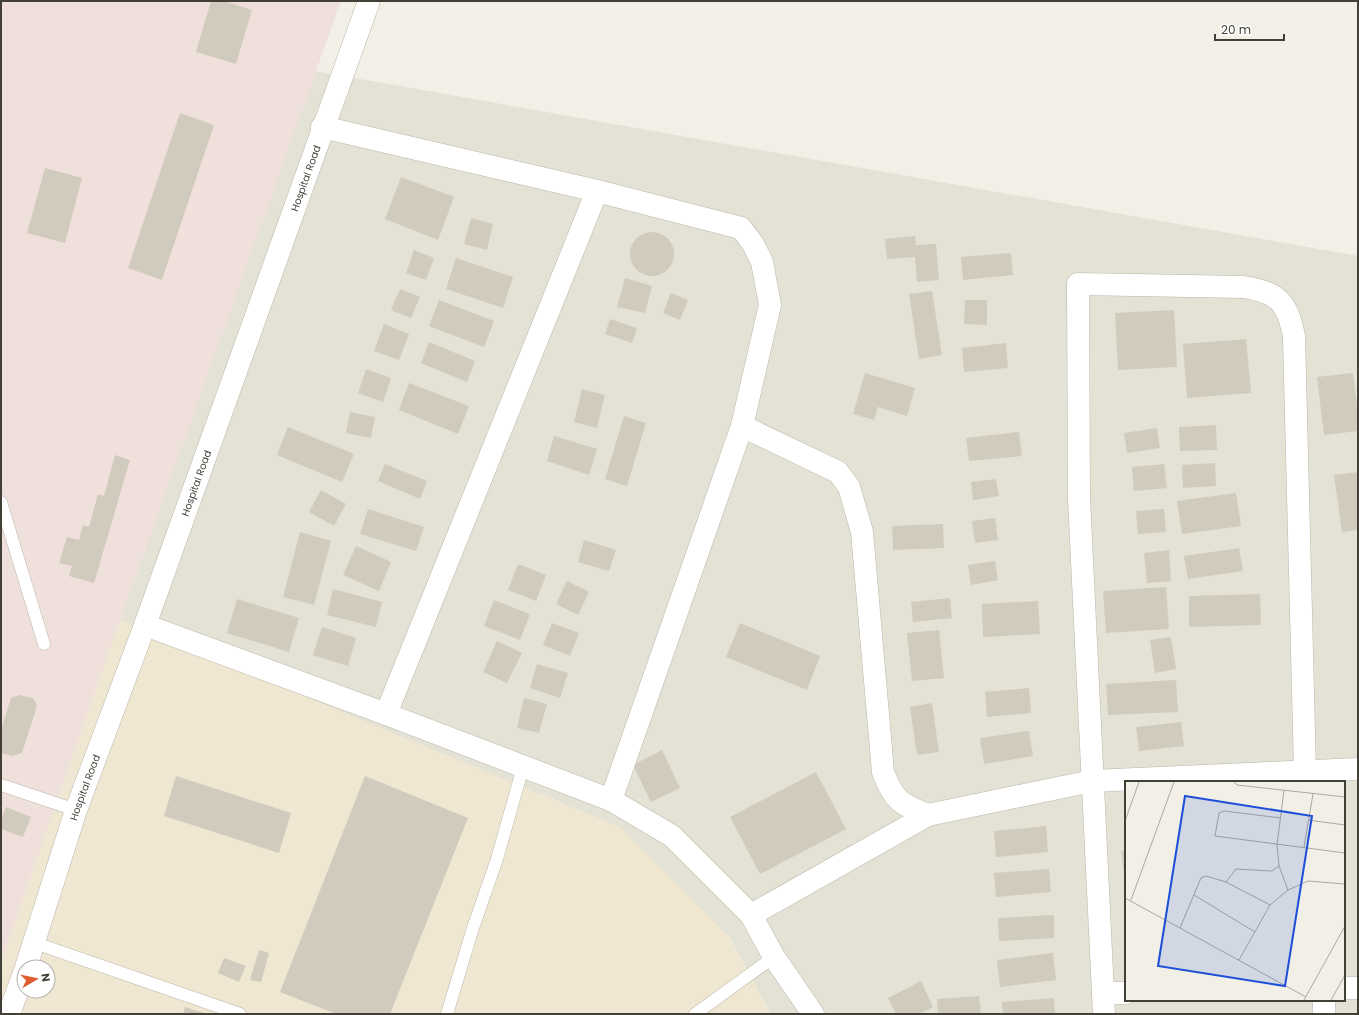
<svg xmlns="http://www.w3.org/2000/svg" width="1359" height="1015" font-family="Poppins,sans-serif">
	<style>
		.residential { fill: #e4e1d5; fill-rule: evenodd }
		.commercial { fill: #f0e7d3; fill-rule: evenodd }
		.medical { fill: #f0e0db }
		.building { fill: #d1cbbd }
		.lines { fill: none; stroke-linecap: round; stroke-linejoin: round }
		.service-casing { stroke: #bbb7aa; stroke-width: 13 }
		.minor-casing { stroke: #bbb7aa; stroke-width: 23 }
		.service { stroke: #fff; stroke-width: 12 }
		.minor { stroke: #fff; stroke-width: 22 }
		.labels { text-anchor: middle; stroke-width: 3; stroke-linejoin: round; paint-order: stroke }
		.street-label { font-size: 10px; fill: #423f36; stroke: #fff }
		.inset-road { fill: none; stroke: #aba9a0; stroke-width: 1 }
		.view { fill: #1d4ed8; fill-opacity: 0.15; stroke: #1d4ed8; stroke-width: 2 }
		.inset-edge { fill: none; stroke: #423f36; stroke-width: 2 }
	</style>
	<rect width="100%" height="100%" fill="#f1efe6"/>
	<path class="residential" d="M315 71 1358 256V1014H771L728 935 120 620ZM1126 782H1344V1000H1126Z"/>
	<path class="commercial" d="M120 620 620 827 728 936 771 1014H1V962ZM24 967H48V991H24Z"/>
	<path class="medical" d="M1 1H341L120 620 1 962Z"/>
	<g class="building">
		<path d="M211 1H224L252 10 236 64 196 52Z"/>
		<path d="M180 113 214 125 162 280 128 268Z"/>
		<path d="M45 168 82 178 65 243 27 233Z"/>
		<path d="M401 177 454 197 438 240 385 219Z"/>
		<path d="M471 218 493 224 487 250 464 244Z"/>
		<circle cx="652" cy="254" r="22"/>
		<path d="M915 236 916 245 936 244 939 280 917 282 915 257 887 259 885 239Z"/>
		<path d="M414 250 434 258 426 280 406 273Z"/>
		<path d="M1011 253 1013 275 963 280 961 257Z"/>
		<path d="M456 258 513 277 503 308 446 289Z"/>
		<path d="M625 278 652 286 645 313 617 307Z"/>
		<path d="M400 289 420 297 411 318 391 310Z"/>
		<path d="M932 291 942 355 919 359 909 294Z"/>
		<path d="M671 293 688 300 680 320 663 313Z"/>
		<path d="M439 300 494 321 484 347 429 326Z"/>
		<path d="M965 300H987V325L964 324Z"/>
		<path d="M1174 310 1177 367 1118 370 1115 313Z"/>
		<path d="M610 319 637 328 632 343 605 334Z"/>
		<path d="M384 324 409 334 399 360 374 351Z"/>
		<path d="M1246 339 1251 393 1187 398 1183 344Z"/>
		<path d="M429 342 475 361 467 382 421 363Z"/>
		<path d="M1006 343 1008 368 964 372 962 348Z"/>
		<path d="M366 369 391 378 383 402 358 393Z"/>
		<path d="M865 373 915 388 907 416 878 407 874 420 853 414Z"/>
		<path d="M1353 373 1358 414V431L1324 435 1317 377Z"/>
		<path d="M409 383 469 406 458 434 399 410Z"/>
		<path d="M582 389 605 395 597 428 574 422Z"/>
		<path d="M350 412 375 417 371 438 346 433Z"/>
		<path d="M624 416 646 423 627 486 605 479Z"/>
		<path d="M1216 425 1217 450 1180 451 1179 427Z"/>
		<path d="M288 427 354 454 342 482 277 455Z"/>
		<path d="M1157 428 1160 448 1127 453 1124 433Z"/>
		<path d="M1019 432 1022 456 969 461 966 438Z"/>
		<path d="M554 436 597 449 589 475 547 461Z"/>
		<path d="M115 455 130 460 94 583 69 576 72 566 59 563 67 537 79 540 83 525 89 527 98 494 104 496Z"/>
		<path d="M1215 463 1216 486 1183 488 1182 465Z"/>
		<path d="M385 464 427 481 420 499 378 481Z"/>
		<path d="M1164 464 1167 488 1134 491 1132 467Z"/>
		<path d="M1358 472V530L1342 532 1334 475Z"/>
		<path d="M996 479 999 496 973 500 971 482Z"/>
		<path d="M321 490 346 504 334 526 309 512Z"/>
		<path d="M1236 493 1241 526 1182 534 1177 501Z"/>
		<path d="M368 509 424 527 416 551 360 534Z"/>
		<path d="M1164 509 1166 532 1138 534 1136 511Z"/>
		<path d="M995 518 998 540 975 543 972 521Z"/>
		<path d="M943 524 944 548 893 550 892 526Z"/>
		<path d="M300 532 331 541 314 605 283 597Z"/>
		<path d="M584 540 616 550 609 571 578 562Z"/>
		<path d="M356 546 391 562 379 591 343 575Z"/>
		<path d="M1239 548 1243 571 1188 579 1184 556Z"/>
		<path d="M1169 550 1171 581 1147 583 1144 553Z"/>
		<path d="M995 561 998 580 971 585 968 565Z"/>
		<path d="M518 564 546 575 536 601 508 590Z"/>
		<path d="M567 581 589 592 578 615 556 604Z"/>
		<path d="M1166 587 1169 629 1106 633 1103 591Z"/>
		<path d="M333 589 382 602 376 627 327 615Z"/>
		<path d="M1260 594 1261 625 1189 627V596Z"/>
		<path d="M950 598 952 618 913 622 911 602Z"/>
		<path d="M237 599 299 618 289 652 227 633Z"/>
		<path d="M494 600 530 614 520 640 484 626Z"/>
		<path d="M1038 601 1040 634 983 637 982 604Z"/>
		<path d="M552 623 579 633 570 656 543 645Z"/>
		<path d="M740 623 820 656 807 690 726 657Z"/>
		<path d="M322 627 356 638 348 666 313 655Z"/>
		<path d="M939 630 944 678 912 681 907 633Z"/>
		<path d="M1171 637 1176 669 1155 673 1150 640Z"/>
		<path d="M497 641 522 653 507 683 483 672Z"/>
		<path d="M537 664 568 673 560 698 530 688Z"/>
		<path d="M1176 680 1178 712 1108 715 1106 684Z"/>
		<path d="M1029 688 1031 713 987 717 985 692Z"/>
		<path d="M19 695 33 698 37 706 22 753 13 756 1 753V730L11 698Z"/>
		<path d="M524 698 547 704 539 733 517 728Z"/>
		<path d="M932 703 939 752 917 755 910 707Z"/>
		<path d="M1181 722 1184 746 1139 751 1136 727Z"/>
		<path d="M1029 731 1033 756 984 764 980 738Z"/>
		<path d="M662 750 680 788 651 802 633 765Z"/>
		<path d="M816 772 846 829 760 874 730 817Z"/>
		<path d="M176 776 291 813 279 853 164 816Z"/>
		<path d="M365 776 468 818 390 1014H336L280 992Z"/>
		<path d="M6 807 31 817 23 837 1 829V821Z"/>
		<path d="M1046 826 1048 852 996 857 994 831Z"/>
		<path d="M1121 851H1126V881H1125Z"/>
		<path d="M1049 869 1051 892 996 897 994 873Z"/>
		<path d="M1054 915V938L999 941 998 918Z"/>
		<path d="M259 950 269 953 261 982 250 980Z"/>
		<path d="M1053 953 1056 980 1000 987 997 960Z"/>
		<path d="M224 958 246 966 239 982 218 973Z"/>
		<path d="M921 981 933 1007 919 1014H896L888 998Z"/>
		<path d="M979 996 981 1013 938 1014 937 999Z"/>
		<path d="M1054 998 1055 1014H1003L1002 1002Z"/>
		<path d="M185 1007 207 1014H183Z"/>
	</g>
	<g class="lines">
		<g class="service-casing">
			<g id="service">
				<path d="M1 502 44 644"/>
				<path d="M1 785 76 810"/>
				<path d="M35 943 240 1014"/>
				<path d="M447 1014 473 928 497 859 523 767"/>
				<path d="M695 1014 774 957"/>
			</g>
		</g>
		<g class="minor-casing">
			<g id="minor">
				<path d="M322 127 597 191 741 228 753 244 762 262 770 305 742 426 611 800"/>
				<path d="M742 426 838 472 849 487 862 532 883 772C894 801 900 804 928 815"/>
				<path d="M145 625 386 714 611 800 672 836 751 915 774 957 813 1014"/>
				<path d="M386 714 597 191"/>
				<path d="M751 915 928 815 1092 781 1358 769"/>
				<path id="s1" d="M26 967 76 810 145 625 369 1"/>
				<path d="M1344 988H1358"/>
				<path d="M1103 993H1126"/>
				<path d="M1324 1000V1014"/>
				<path d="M9 1014 24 973"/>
				<path d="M1104 1014 1079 498 1078 284 1244 287C1279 293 1287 302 1294 336L1305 771"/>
			</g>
		</g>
		<use href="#service" class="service"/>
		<use href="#minor" class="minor"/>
	</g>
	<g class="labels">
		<g class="street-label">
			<text dy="4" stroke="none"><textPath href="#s1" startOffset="837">Hospital Road</textPath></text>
			<text dy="4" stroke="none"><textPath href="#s1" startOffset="513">Hospital Road</textPath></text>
			<text dy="4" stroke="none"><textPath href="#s1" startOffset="189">Hospital Road</textPath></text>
		</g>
	</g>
	<g transform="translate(1125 781)">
		<rect width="220" height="220" fill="#f1efe6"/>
		<path class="inset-road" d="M109 1 112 4 220 16M159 9 152 64 154 85 163 109M156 37 99 30 94 32 90 55 220 72M183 39 220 44M0 40 14 1M179 66 188 13M101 101 111 88 147 90 154 85M69 114 130 151M0 117 181 216M6 119 49 1M55 147 76 97 81 95 101 101 145 124M114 179 145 124 163 109 183 100 220 103M179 219 220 145M206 219 220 194"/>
		<path class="view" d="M60 15 187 35 160 205 33 185Z"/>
		<rect width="220" height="220" class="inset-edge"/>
	</g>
	<rect width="1359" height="1015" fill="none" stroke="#423f36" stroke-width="4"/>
	<g transform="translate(36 979) rotate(81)"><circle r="19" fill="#ffffff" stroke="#b3b2af"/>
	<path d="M0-3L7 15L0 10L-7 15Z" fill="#df5c2f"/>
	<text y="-6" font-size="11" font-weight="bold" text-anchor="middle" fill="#423f36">N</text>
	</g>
	<path d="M1215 34v6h69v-6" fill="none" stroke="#423f36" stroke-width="2"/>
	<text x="1221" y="34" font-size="12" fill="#423f36" stroke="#ffffff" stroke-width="3" paint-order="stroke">20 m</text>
</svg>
